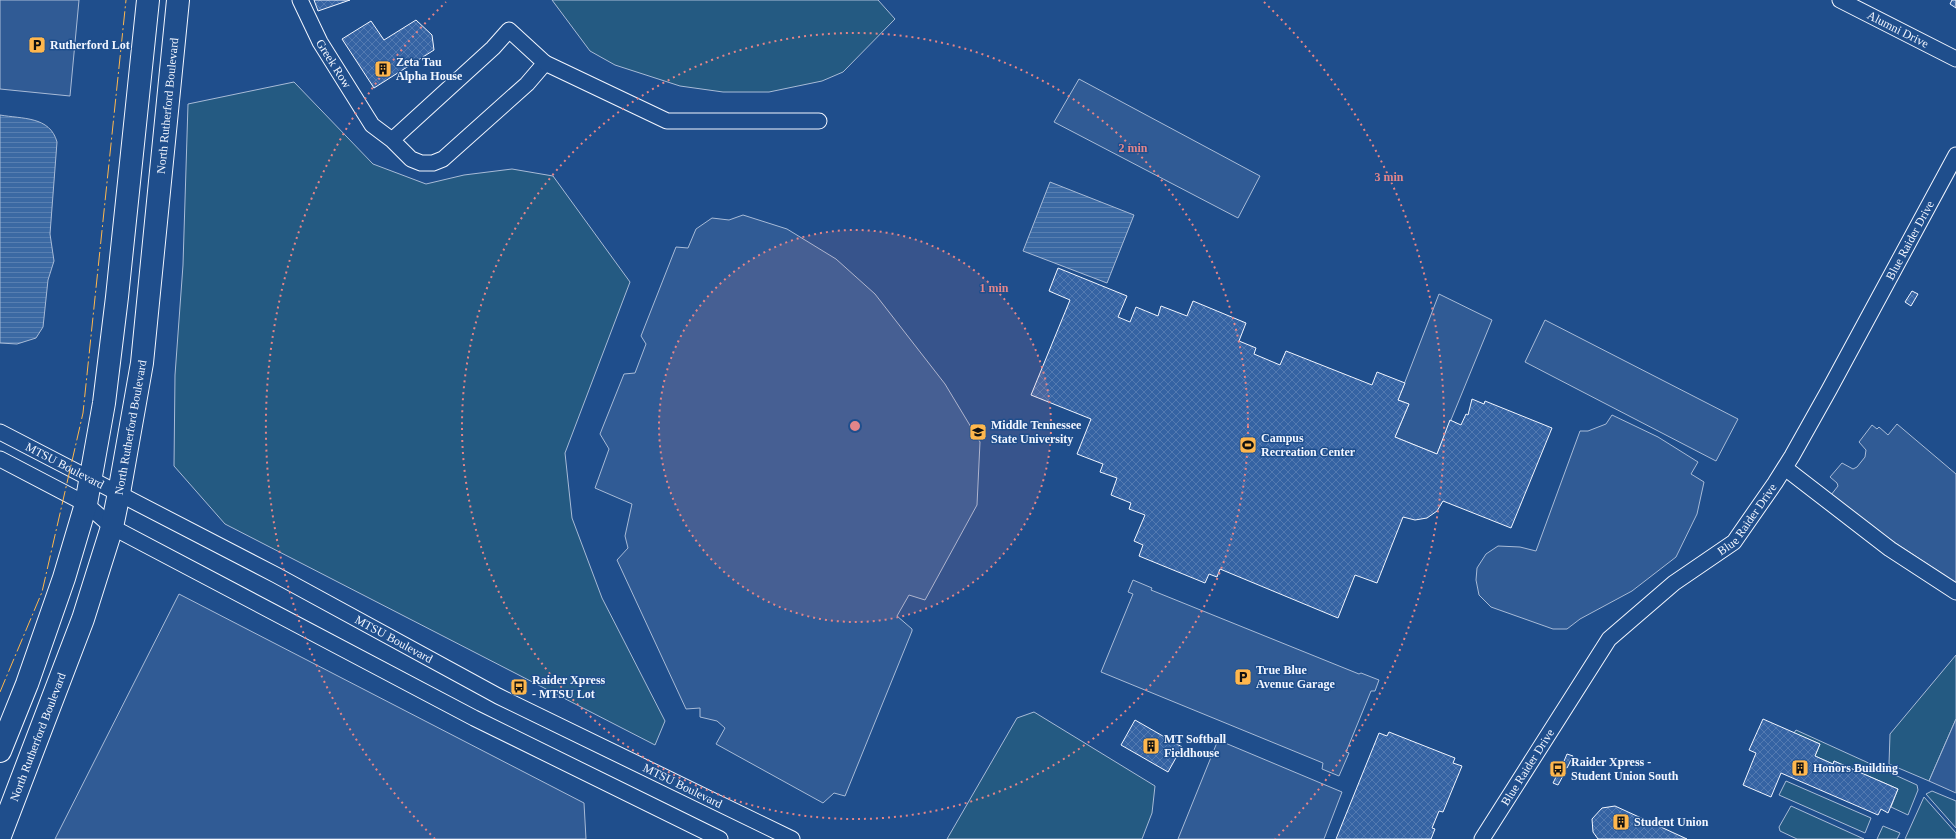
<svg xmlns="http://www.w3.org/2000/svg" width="1956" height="839" font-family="'Times New Roman',serif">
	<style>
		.grass { fill: #245a82; stroke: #a8bbd7 }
		.parking { fill: #305b95; stroke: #a8bbd7 }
		.water { fill: url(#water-rules); stroke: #a8bbd7 }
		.building { fill: url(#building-cross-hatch); stroke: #f2f6ff }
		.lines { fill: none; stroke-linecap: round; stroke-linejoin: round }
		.street-casing { stroke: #f2f6ff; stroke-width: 17 }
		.primary-casing { stroke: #f2f6ff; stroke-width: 24 }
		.street { stroke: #1f4e8c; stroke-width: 15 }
		.primary { stroke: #1f4e8c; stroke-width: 22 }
		.power { stroke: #ffb74d; stroke-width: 1; stroke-dasharray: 14 3 2 3; stroke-linecap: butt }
		.ring { fill: none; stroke: #e38589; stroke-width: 2; stroke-dasharray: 2 4 }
		.labels { text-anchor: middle; stroke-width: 3; stroke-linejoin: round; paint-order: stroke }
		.street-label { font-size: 12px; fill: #f2f6ff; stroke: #1f4e8c }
		.poi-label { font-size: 12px; font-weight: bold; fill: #f2f6ff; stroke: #1f4e8c; text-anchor: start }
		.centre { fill: #e38589; stroke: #1f4e8c; stroke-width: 2 }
		.ring-label { font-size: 12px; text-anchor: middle; font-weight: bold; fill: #e38589; stroke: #1f4e8c; stroke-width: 3; stroke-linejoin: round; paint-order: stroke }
	</style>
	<defs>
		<pattern id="water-rules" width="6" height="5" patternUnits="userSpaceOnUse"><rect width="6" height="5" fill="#3b69a3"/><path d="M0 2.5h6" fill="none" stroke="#587fb1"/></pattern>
		<pattern id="building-cross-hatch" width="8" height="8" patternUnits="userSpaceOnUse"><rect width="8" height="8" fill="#3563a3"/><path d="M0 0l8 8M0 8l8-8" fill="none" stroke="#537ab1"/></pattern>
	</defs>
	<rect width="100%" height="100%" fill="#1f4e8c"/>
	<g class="grass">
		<path d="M552 0H878L895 19 843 72 822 81 769 92H723L680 86 615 65 590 51Z"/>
		<path d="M294 82 373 164 426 184 464 175 512 169 553 176 630 282 565 453 572 518 602 598 665 721 655 745 225 524 174 466 175 375 183 265 188 104Z"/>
		<path d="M1956 655V719L1929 781 1889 764 1890 734Z"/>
		<path d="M1034 712 1155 786 1152 813 1142 839H947L1017 718Z"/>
		<path d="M1796 730 1917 785 1918 790 1908 815 1891 807 1898 789 1834 761 1833 764 1815 756 1820 744 1794 733Z"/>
		<path d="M1786 781 1871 818 1865 833 1779 795Z"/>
		<path d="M1932 791 1956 801V828L1926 794Z"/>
		<path d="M1924 797 1956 833V839H1905Z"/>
		<path d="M1791 806 1864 839H1797L1780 831 1779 827Z"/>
		<path d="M1883 826 1900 833 1897 839H1877Z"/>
	</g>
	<g class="parking">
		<path d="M0 0H79L70 96 0 89Z"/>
		<path d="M1079 79 1260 176 1238 218 1054 122Z"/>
		<path d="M743 215 787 229 836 259 875 294 945 384 980 442 977 505 925 600 909 595 897 616 912 629V631L845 796 834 793 823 803 716 744 725 728 717 721 700 717V708L686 709 617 560 628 548 625 536 632 504 595 488 609 449 600 434 624 374 635 373 646 344 641 336 676 247 688 248 696 229 712 218 729 220Z"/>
		<path d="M1439 294 1492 320 1437 454 1395 437 1409 404 1398 400Z"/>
		<path d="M1545 320 1738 419 1716 461 1525 362Z"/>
		<path d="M1612 415 1658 437 1698 462 1691 474 1704 482 1697 514 1676 557 1632 591 1580 619 1567 629H1553L1491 607 1479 595 1476 580 1477 568 1486 554 1498 546 1520 547 1536 551 1580 431H1588L1606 424Z"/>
		<path d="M1897 424 1956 474V583L1882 534 1831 495 1838 486 1837 483 1830 477 1842 463 1853 469 1857 467 1865 457 1866 450 1859 442 1872 425 1877 429 1879 427 1888 435Z"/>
		<path d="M1133 580 1152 588 1151 590 1359 674 1361 673 1379 680 1375 691H1371L1346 752 1349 753 1339 776 1322 769 1323 763 1101 672 1133 594 1128 592Z"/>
		<path d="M179 594 584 803 586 839H55Z"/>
		<path d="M1956 719V793L1929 781Z"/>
		<path d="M1218 740 1342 792 1324 839H1178Z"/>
	</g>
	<g class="water">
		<path d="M0 115C22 119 50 116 57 142L50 234 54 261 48 280 43 327 36 338 17 344 0 343Z"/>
		<path d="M1050 182 1134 215 1107 283 1023 251Z"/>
	</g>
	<g class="building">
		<path d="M314 0H350L318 11Z"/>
		<path d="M1952 0H1956V8L1950 4Z"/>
		<path d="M416 20 432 35 434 50 374 88 342 39 371 21 384 40Z"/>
		<path d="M1058 268 1127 296 1118 317 1130 322 1136 307 1158 316 1161 306 1187 316 1193 301 1246 323 1239 341 1256 348 1254 354 1280 365 1286 351 1372 385 1377 372 1405 383 1398 400 1409 404 1395 437 1437 454 1450 420 1461 425 1466 414 1468 415 1472 399 1484 404 1485 401 1552 428 1511 528 1443 501 1437 511 1427 518 1415 520 1403 517 1377 583 1355 575 1338 618 1220 569 1217 577 1209 574 1205 583 1139 556 1143 545 1134 541 1145 515 1129 509 1131 503 1111 495 1117 478 1100 472 1103 464 1077 454 1091 419 1031 395 1070 300 1049 291Z"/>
		<path d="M1912 291 1918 294 1911 306 1905 302Z"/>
		<path d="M1763 719 1820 744 1815 756 1833 764 1834 761 1898 789 1888 813 1881 809 1878 815 1781 773 1771 797 1743 785 1756 753 1749 750Z"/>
		<path d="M1135 720 1182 747 1168 772 1121 745Z"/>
		<path d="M1389 732 1455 758 1453 763 1462 766 1443 812 1439 811 1432 828 1435 829 1431 839H1336L1379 733 1387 736Z"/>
		<path d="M1567 754 1573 756 1567 768 1562 766Z"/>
		<path d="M1559 771 1564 774 1558 785 1553 783Z"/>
		<path d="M1615 806 1687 839H1598L1593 832 1592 819 1602 808Z"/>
	</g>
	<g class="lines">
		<g class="street-casing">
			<g id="street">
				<path id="s1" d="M300 0 320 42 372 125 392 140 411 159 421 163H433L443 159 527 84 545 63 509 30 493 48 392 140"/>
				<path id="s2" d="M1840 0 1956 59"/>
				<path d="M545 63 667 121H819"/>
				<path id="s3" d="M0 432 276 575 498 696 792 839"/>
				<path d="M0 459 86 504 112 527 474 718 720 839"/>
				<path d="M1785 468 1890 549 1956 592"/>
				<path id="s4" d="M1482 839 1609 639 1674 583 1734 542 1775 483 1792 456 1829 390 1956 155"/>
			</g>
		</g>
		<g class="primary-casing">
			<g id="primary">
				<path d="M0 751 27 684 64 578 86 504 104 403 117 297 148 0"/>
				<path id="s5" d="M0 836 83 619 112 527 119 493 142 363 178 0"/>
			</g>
		</g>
		<use href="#street" class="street"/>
		<use href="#primary" class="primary"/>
		<path class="power" d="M0 692 42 592 83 413 126 0"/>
	</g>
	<circle cx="855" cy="426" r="196" fill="#e38589" fill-opacity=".12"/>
	<g class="ring">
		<circle cx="855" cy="426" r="196"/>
		<circle cx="855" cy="426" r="393"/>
		<path d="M435 839A589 589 0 0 1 446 2M1264 2A589 589 0 0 1 1275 839"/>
	</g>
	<defs>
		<g id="parking-square" transform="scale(0.9)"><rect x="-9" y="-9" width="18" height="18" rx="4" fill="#ffb74d" stroke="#1f4e8c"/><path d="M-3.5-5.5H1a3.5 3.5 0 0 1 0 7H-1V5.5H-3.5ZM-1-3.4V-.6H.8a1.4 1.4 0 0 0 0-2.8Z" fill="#111"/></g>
		<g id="building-square" transform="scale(0.9)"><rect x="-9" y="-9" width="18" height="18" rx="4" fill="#ffb74d" stroke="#1f4e8c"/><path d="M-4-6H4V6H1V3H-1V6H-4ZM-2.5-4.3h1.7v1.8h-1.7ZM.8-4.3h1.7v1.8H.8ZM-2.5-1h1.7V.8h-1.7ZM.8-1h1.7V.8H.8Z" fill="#111"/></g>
		<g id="university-square" transform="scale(0.9)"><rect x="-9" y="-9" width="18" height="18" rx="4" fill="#ffb74d" stroke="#1f4e8c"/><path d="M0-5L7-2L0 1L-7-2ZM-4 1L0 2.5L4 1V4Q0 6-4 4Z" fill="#111"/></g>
		<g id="stadium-square" transform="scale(0.9)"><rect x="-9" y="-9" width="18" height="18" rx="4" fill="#ffb74d" stroke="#1f4e8c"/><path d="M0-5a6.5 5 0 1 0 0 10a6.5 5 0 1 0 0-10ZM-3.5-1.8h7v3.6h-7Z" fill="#111"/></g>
		<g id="bus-square" transform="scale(0.9)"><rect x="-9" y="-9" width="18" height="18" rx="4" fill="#ffb74d" stroke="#1f4e8c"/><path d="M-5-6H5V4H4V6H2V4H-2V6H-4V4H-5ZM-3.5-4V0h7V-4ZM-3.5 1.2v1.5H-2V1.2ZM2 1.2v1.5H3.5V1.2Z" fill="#111"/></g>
	</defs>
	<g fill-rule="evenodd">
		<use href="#parking-square" x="37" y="45"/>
		<use href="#building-square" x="383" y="69"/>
		<use href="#university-square" x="978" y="432"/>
		<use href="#stadium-square" x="1248" y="445"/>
		<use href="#parking-square" x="1243" y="677"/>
		<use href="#bus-square" x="519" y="687"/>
		<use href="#building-square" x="1151" y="746"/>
		<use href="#building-square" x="1800" y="768"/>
		<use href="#bus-square" x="1558" y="769"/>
		<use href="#building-square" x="1621" y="822"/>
	</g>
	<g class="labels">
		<g class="street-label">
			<text dy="4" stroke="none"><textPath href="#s2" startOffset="65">Alumni Drive</textPath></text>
			<text dy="4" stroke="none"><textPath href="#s1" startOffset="72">Greek Row</textPath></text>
			<text dy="4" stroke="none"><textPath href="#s5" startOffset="754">North Rutherford Boulevard</textPath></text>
			<text dy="4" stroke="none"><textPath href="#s4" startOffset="745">Blue Raider Drive</textPath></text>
			<text dy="4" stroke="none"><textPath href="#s5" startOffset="430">North Rutherford Boulevard</textPath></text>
			<text dy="4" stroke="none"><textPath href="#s3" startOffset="73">MTSU Boulevard</textPath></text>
			<text dy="4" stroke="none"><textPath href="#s4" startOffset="421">Blue Raider Drive</textPath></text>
			<text dy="4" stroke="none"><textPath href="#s3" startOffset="445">MTSU Boulevard</textPath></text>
			<text dy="4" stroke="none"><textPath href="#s5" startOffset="106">North Rutherford Boulevard</textPath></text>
			<text dy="4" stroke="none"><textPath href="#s4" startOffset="85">Blue Raider Drive</textPath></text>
			<text dy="4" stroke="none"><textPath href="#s3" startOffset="769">MTSU Boulevard</textPath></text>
		</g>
		<g class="poi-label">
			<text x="50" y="49">Rutherford Lot</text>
			<text x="396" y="66">Zeta Tau<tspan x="396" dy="14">Alpha House</tspan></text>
			<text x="991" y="429">Middle Tennessee<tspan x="991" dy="14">State University</tspan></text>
			<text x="1261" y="442">Campus<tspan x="1261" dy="14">Recreation Center</tspan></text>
			<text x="1256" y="674">True Blue<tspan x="1256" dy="14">Avenue Garage</tspan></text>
			<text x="532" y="684">Raider Xpress<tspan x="532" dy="14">- MTSU Lot</tspan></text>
			<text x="1164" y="743">MT Softball<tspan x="1164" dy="14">Fieldhouse</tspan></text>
			<text x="1571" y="766">Raider Xpress -<tspan x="1571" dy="14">Student Union South</tspan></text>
			<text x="1813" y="772">Honors Building</text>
			<text x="1634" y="826">Student Union</text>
		</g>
	</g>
	<circle cx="855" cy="426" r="6" class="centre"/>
	<g class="ring-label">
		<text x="1133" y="152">2 min</text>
		<text x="1389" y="181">3 min</text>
		<text x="994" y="292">1 min</text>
	</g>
</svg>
